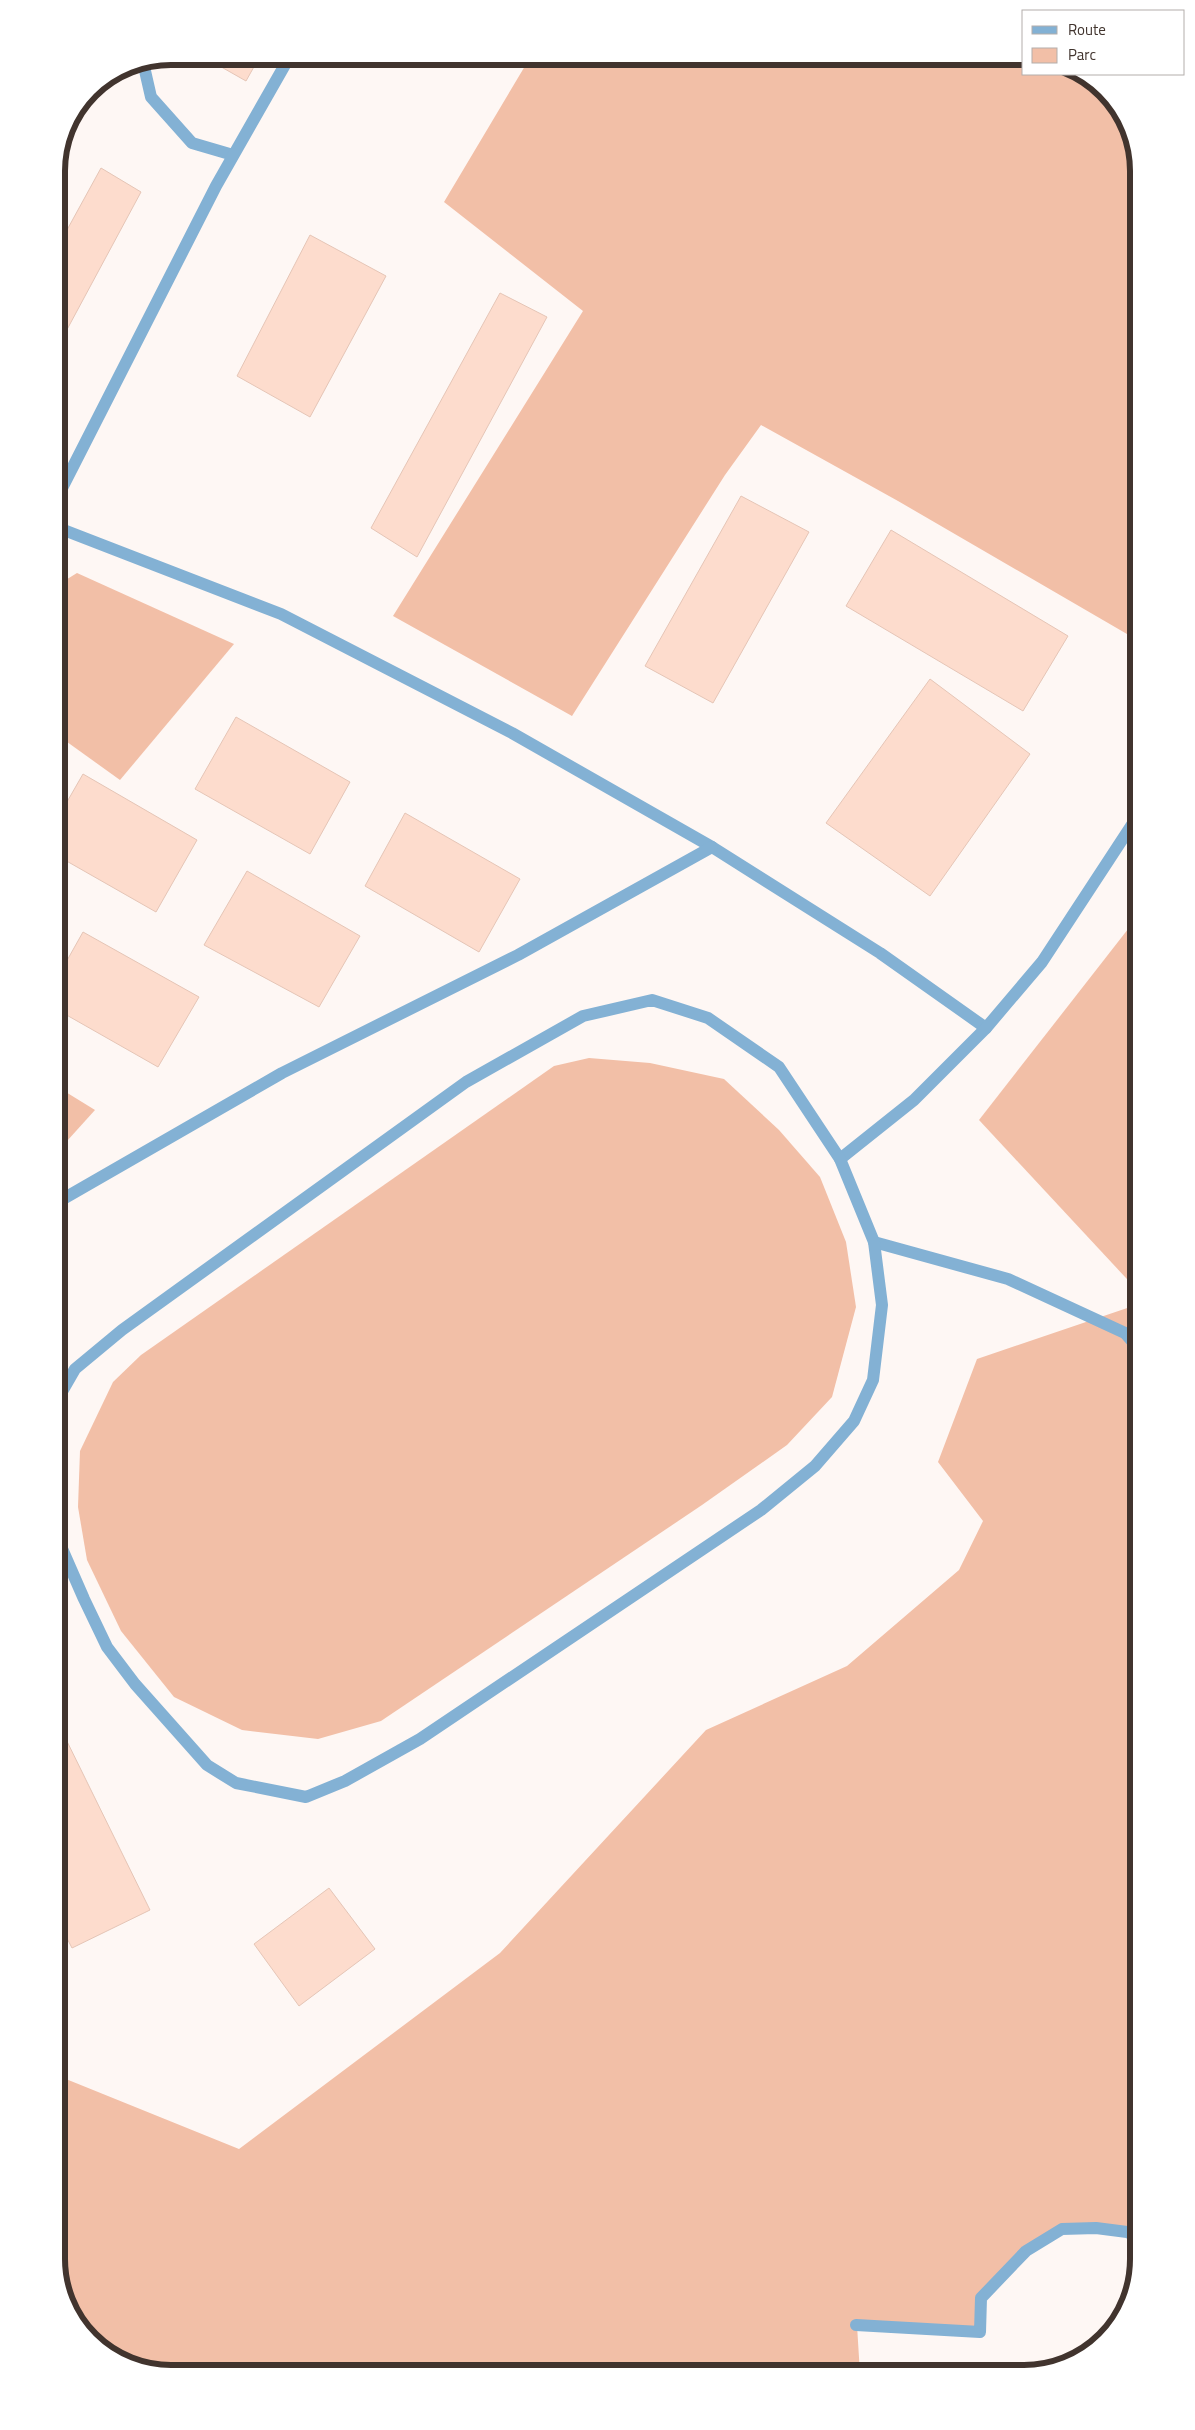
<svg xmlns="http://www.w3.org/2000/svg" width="1195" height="2430" font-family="'Titillium Web',sans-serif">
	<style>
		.green { fill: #f2bfa7 }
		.building { fill: #fddccd; stroke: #e5c5b6 }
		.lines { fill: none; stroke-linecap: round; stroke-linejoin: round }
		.minor { stroke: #83b1d4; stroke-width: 12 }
		.rim { fill: none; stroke: #41342e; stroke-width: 6 }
	</style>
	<rect width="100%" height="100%" fill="#fef7f4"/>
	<g class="green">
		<path d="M531 56 1024 57V74H1077L1093 80 1130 128 1139 172V641L898 501 761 425 725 475 572 716 393 616 583 311 444 202Z"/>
		<path d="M77 573 234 644 120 780 56 734V586Z"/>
		<path d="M1139 915V1292L979 1120Z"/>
		<path d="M589 1058 650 1063 724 1079 779 1130 820 1177 846 1242 856 1307 832 1397 787 1445 702 1505 381 1721 318 1739 242 1730 174 1697 121 1631 87 1560 78 1507 80 1451 113 1382 141 1355 554 1066Z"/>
		<path d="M56 1086 95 1110 67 1141 56 1145Z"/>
		<path d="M1139 1304V2238L1062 2230 1026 2251 981 2298 980 2332 857 2325 860 2374H164L107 2354 65 2302 56 2258V2075L239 2149 500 1953 706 1730 847 1666 959 1570 983 1521 938 1462 977 1359Z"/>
	</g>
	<g class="building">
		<path d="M202 56H260L246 81Z"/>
		<path d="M101 168 141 192 56 350V250Z"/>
		<path d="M310 235 386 276 310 417 237 376Z"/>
		<path d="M500 293 547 317 417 557 371 528Z"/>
		<path d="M741 496 809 532 713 703 645 666Z"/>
		<path d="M891 530 1068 636 1023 711 846 606Z"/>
		<path d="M930 679 1030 754 930 896 826 823Z"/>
		<path d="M236 717 350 782 310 854 195 789Z"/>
		<path d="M83 774 197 840 156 912 56 855V821Z"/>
		<path d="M405 813 520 879 479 952 365 886Z"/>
		<path d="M247 871 360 936 319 1007 204 945Z"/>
		<path d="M83 932 199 997 158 1067 56 1009V980Z"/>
		<path d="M56 1719 150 1910 72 1948 56 1917Z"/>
		<path d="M329 1888 375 1949 299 2006 254 1944Z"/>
	</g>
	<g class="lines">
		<g class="minor">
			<path d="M143 62 151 97 192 143 233 155"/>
			<path d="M56 500 216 186 290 56"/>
			<path d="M56 527 281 614 512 733 712 847 880 953 986 1028"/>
			<path d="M840 1159 914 1100 986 1028 1042 962 1139 814"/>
			<path d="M56 1203 282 1073 518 955 712 847"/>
			<path d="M874 1242 1008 1279 1125 1333 1139 1349"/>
			<path d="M56 1535 84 1599 107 1647 135 1684 207 1765 236 1783 306 1797 345 1781 420 1739 761 1510 815 1466 854 1421 873 1380 882 1305 874 1242 840 1159 779 1067 708 1018 652 1000 583 1016 466 1082 122 1330 75 1369 56 1402"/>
			<path d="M856 2325 980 2332 981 2298 1026 2251 1062 2229 1096 2228 1127 2232 1139 2238"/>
		</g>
	</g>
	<path d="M0 0H1195V2430H0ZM171 65H1024A106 106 0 0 1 1130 171V2259A106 106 0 0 1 1024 2365H171A106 106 0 0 1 65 2259V171A106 106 0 0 1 171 65Z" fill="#fff" fill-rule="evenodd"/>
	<path class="rim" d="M171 65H1024A106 106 0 0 1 1130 171V2259A106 106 0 0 1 1024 2365H171A106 106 0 0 1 65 2259V171A106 106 0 0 1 171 65Z"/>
	<rect x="1022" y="10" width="162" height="65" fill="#ffffff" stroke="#b3aeab"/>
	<rect x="1032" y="26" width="25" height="8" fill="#83b1d4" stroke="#b3aeab"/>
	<text x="1068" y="35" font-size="15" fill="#41342e">Route</text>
	<rect x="1032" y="48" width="25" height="15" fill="#f2bfa7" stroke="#b3aeab"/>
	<text x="1068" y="60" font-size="15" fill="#41342e">Parc</text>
</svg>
